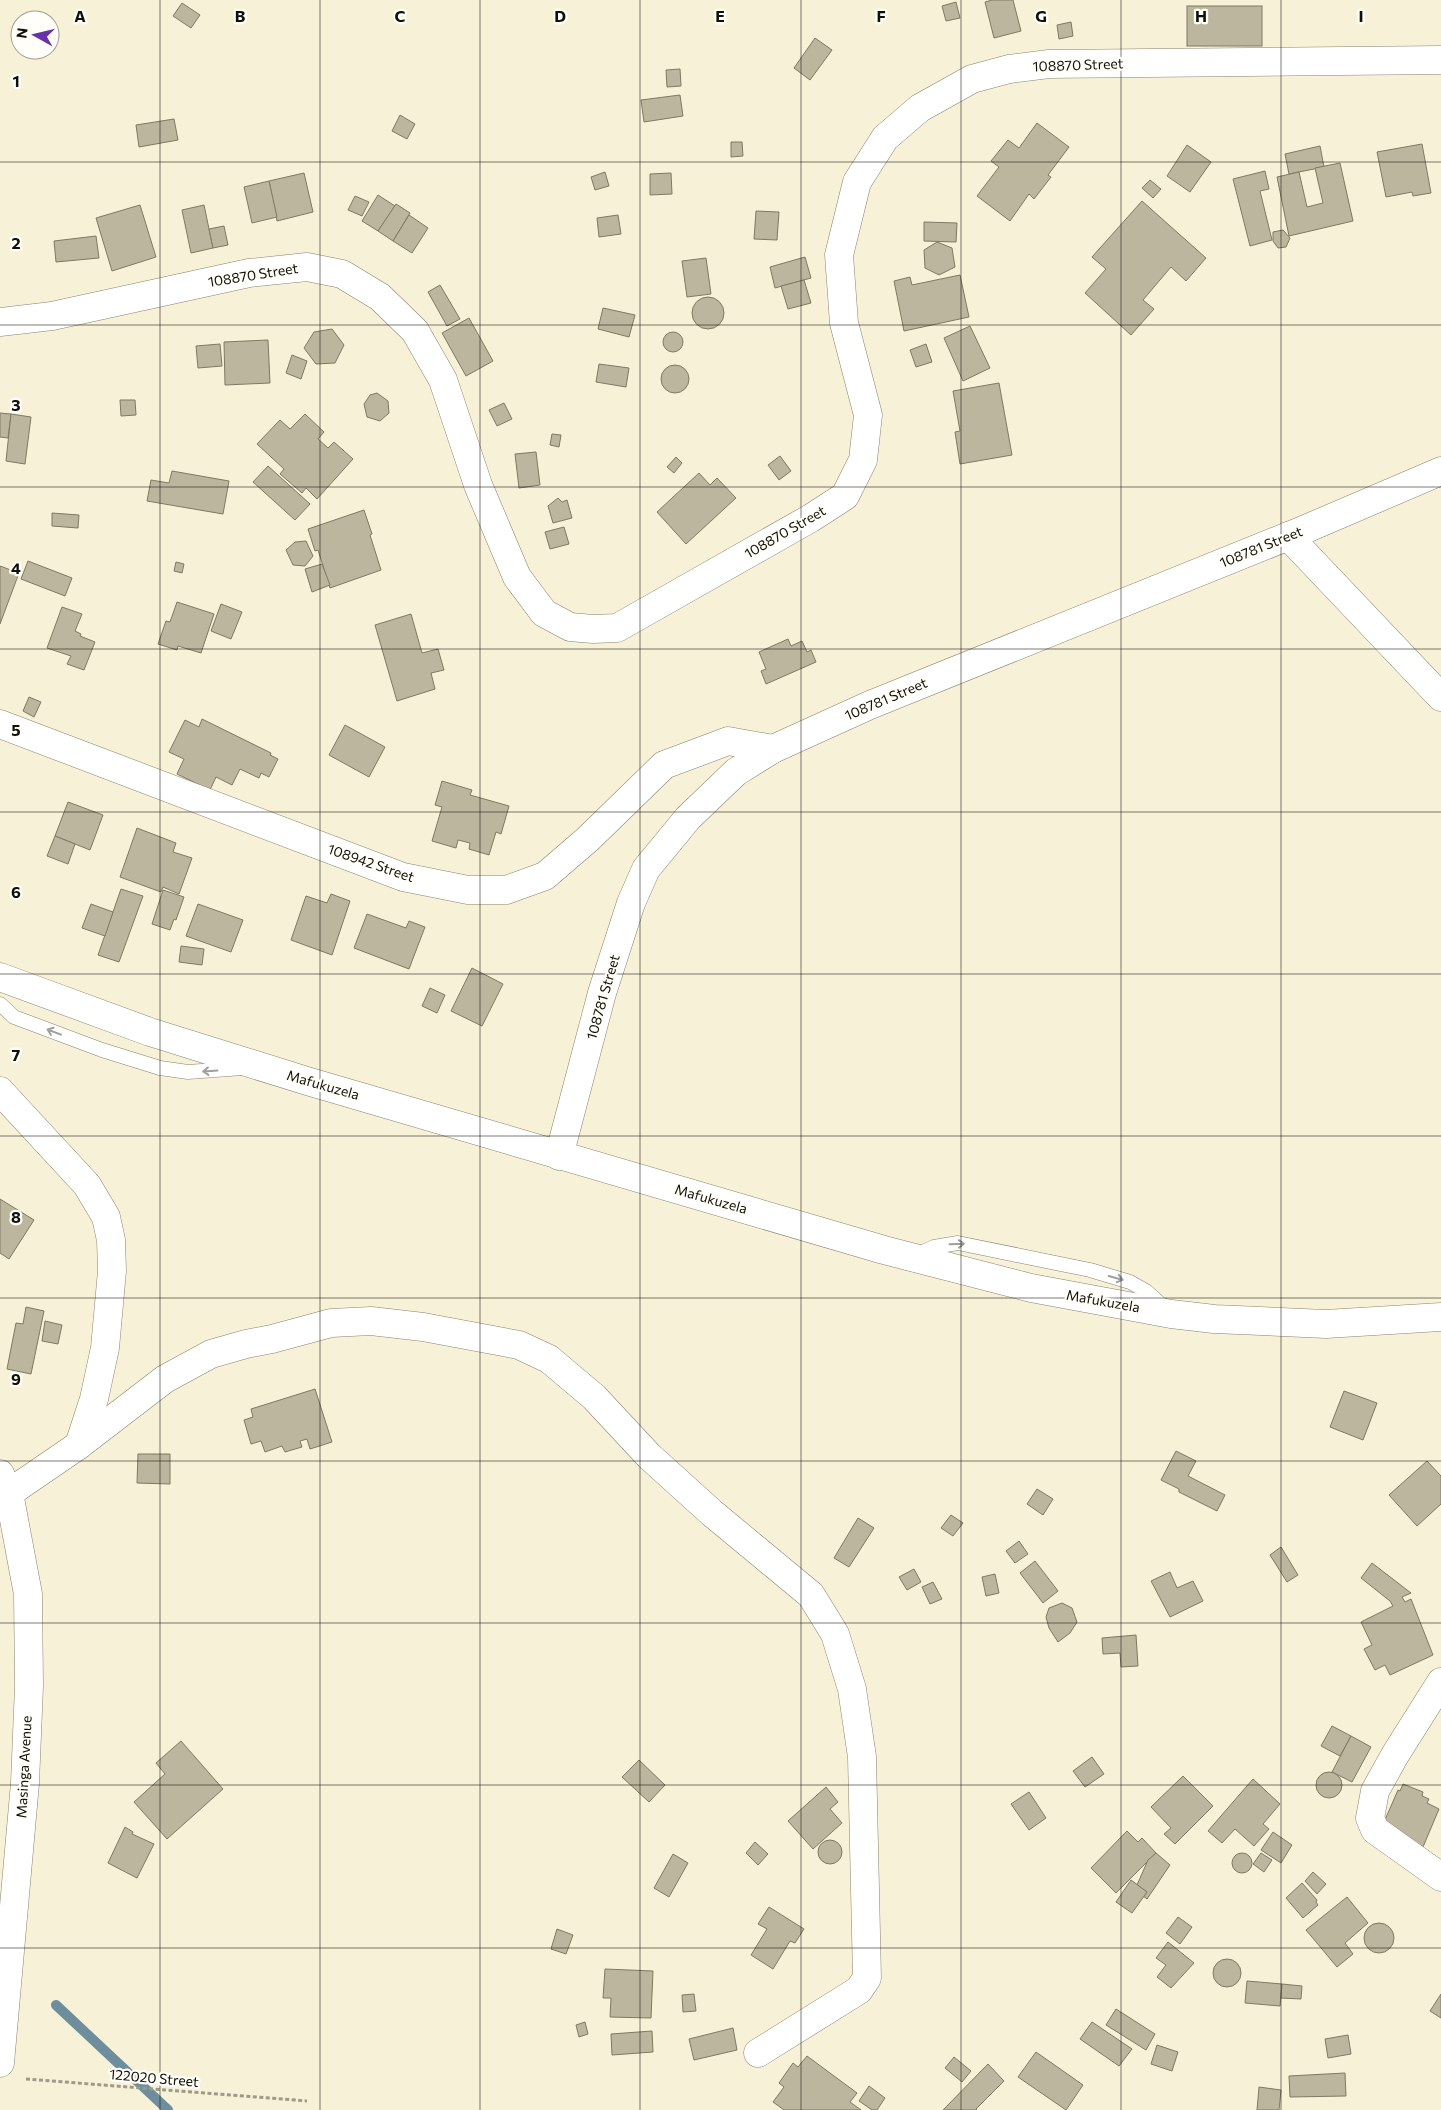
<svg xmlns="http://www.w3.org/2000/svg" width="1441" height="2110" font-family="Commissioner,sans-serif">
	<style>
		.lines { fill: none; stroke-linecap: round; stroke-linejoin: round }
		.stream { stroke: #6e8e9e; stroke-width: 10 }
		.building { fill: #bdb69f; stroke: #7f7963 }
		.service-casing { stroke: #8a836e; stroke-width: 15 }
		.minor-casing { stroke: #8a836e; stroke-width: 29 }
		.tertiary-casing { stroke: #8a836e; stroke-width: 29 }
		.secondary-casing { stroke: #8a836e; stroke-width: 29 }
		.path { stroke: #9f9a87; stroke-width: 3; stroke-dasharray: 4 2.5; stroke-linecap: butt }
		.service { stroke: #fff; stroke-width: 14 }
		.minor { stroke: #fff; stroke-width: 28 }
		.tertiary { stroke: #fff; stroke-width: 28 }
		.secondary { stroke: #fff; stroke-width: 28 }
		.oneway { stroke: #a09f9c }
		.grid { fill: none; stroke: #120f07; stroke-width: 1; stroke-opacity: 0.55 }
		.labels { text-anchor: middle; stroke-width: 4.5; stroke-linejoin: round; paint-order: stroke }
		.street-label { font-size: 14px; fill: #120f07; stroke: #fffef9 }
		.grid-label { font-size: 16px; text-anchor: middle; font-weight: bold; fill: #120f07; stroke: #fffef9; stroke-width: 4.5; stroke-linejoin: round; paint-order: stroke }
	</style>
	<rect width="100%" height="100%" fill="#f7f1d8"/>
	<g class="lines">
		<path class="stream" d="M56 2005 168 2110"/>
	</g>
	<g class="building">
		<path d="M992 0H1013L1021 31 994 38 985 2Z"/>
		<path d="M956 2 960 18 946 21 942 6Z"/>
		<path d="M182 3 200 15 191 28 173 16Z"/>
		<rect x="1187" y="6" width="75" height="40"/>
		<path d="M1071 22 1073 36 1059 39 1057 25Z"/>
		<path d="M815 38 832 50 810 80 794 68Z"/>
		<path d="M680 69 681 86 667 87 666 70Z"/>
		<path d="M680 95 683 116 644 122 641 100Z"/>
		<path d="M400 115 415 124 407 139 392 131Z"/>
		<path d="M174 119 178 140 139 147 136 125Z"/>
		<path d="M1037 123 1069 147 1048 175 1051 177 1034 199 1029 194 1010 221 977 196 999 167 991 161 1008 140 1019 148Z"/>
		<path d="M731 142H742L743 156 731 157Z"/>
		<path d="M1422 144 1431 193 1413 196 1412 192 1386 197 1377 152Z"/>
		<path d="M1187 145 1211 162 1190 192 1167 176Z"/>
		<path d="M1320 146 1324 167 1289 174 1285 154Z"/>
		<path d="M1340 163 1353 221 1289 236 1277 177 1299 172 1307 207 1323 203 1315 168Z"/>
		<path d="M1265 171 1269 189 1260 191 1272 240 1250 246 1233 179Z"/>
		<path d="M605 172 609 186 595 190 591 177Z"/>
		<path d="M304 173 313 212 277 221 269 181Z"/>
		<path d="M671 173 672 194 650 195V174Z"/>
		<path d="M1150 180 1161 189 1153 198 1142 188Z"/>
		<path d="M269 181 277 217 252 223 244 187Z"/>
		<path d="M378 195 395 206 378 231 362 221Z"/>
		<path d="M355 196 369 202 362 216 348 210Z"/>
		<path d="M1142 201 1206 258 1186 281 1171 267 1143 300 1154 309 1131 335 1085 293 1106 269 1092 257Z"/>
		<path d="M396 204 410 213 393 241 378 231Z"/>
		<path d="M140 205 156 257 112 271 96 218Z"/>
		<path d="M204 205 213 248 191 253 182 210Z"/>
		<path d="M756 211 779 212 777 240 754 239Z"/>
		<path d="M409 215 428 228 412 253 393 241Z"/>
		<path d="M618 215 621 234 599 237 597 218Z"/>
		<path d="M924 222 957 223 956 242 924 241Z"/>
		<path d="M224 226 228 245 213 248 209 229Z"/>
		<path d="M1283 230 1290 238 1286 247 1278 248 1273 241V232Z"/>
		<path d="M96 236 99 258 56 262 54 241Z"/>
		<path d="M937 242 952 248 955 267 939 275 925 268 924 250Z"/>
		<path d="M805 257 811 278 775 288 770 267Z"/>
		<path d="M706 258 711 294 687 297 682 261Z"/>
		<path d="M960 275 969 317 904 331 894 281 910 277 912 285Z"/>
		<path d="M804 280 811 303 788 309 781 286Z"/>
		<path d="M440 285 460 319 447 326 428 292Z"/>
		<circle cx="708" cy="313" r="16"/>
		<path d="M603 308 635 315 629 337 598 329Z"/>
		<path d="M469 318 493 361 466 376 442 333Z"/>
		<path d="M970 326 990 368 963 381 944 338Z"/>
		<path d="M332 329 344 345 335 363 316 364 304 348 314 332Z"/>
		<circle cx="673" cy="342" r="10"/>
		<path d="M268 340 270 383 225 385 224 342Z"/>
		<path d="M220 344 222 366 198 368 196 346Z"/>
		<path d="M926 344 932 362 916 367 910 350Z"/>
		<path d="M292 355 307 361 301 379 286 373Z"/>
		<path d="M599 364 629 368 626 387 596 382Z"/>
		<circle cx="675" cy="379" r="14"/>
		<path d="M999 383 1012 455 960 464 955 432 960 431 953 391Z"/>
		<path d="M377 393 388 401 389 413 380 421 367 417 364 404 370 395Z"/>
		<path d="M120 400H135L136 415 121 416Z"/>
		<path d="M504 403 512 419 497 426 489 410Z"/>
		<path d="M0 413 11 414 8 438 0 437Z"/>
		<path d="M11 414 31 417 25 464 6 461Z"/>
		<path d="M305 414 324 432 318 439 328 448 334 442 353 459 317 499 306 488 302 493 280 474 284 469 257 444 280 420 290 429Z"/>
		<path d="M552 434 561 435 559 447 550 445Z"/>
		<path d="M536 452 540 485 519 488 515 454Z"/>
		<path d="M780 456 791 471 779 480 768 465Z"/>
		<path d="M676 457 682 463 674 473 667 467Z"/>
		<path d="M268 466 310 504 295 520 253 482Z"/>
		<path d="M172 471 229 481 223 514 147 501 151 480 169 483Z"/>
		<path d="M699 473 710 485 717 478 736 498 686 544 657 512Z"/>
		<path d="M558 498 562 502 567 500 572 518 553 523 548 506Z"/>
		<path d="M364 510 372 534 370 535 381 570 330 588 318 550 315 551 308 529Z"/>
		<path d="M52 513 79 515 78 528 52 526Z"/>
		<path d="M564 527 569 544 550 549 545 532Z"/>
		<path d="M306 541 313 556 305 566 293 565 286 550 295 542Z"/>
		<path d="M28 561 72 578 65 596 21 579Z"/>
		<path d="M176 562 184 564 182 573 174 571Z"/>
		<path d="M322 564 330 585 312 592 305 569Z"/>
		<path d="M0 566 19 573 0 624Z"/>
		<path d="M177 602 214 614 201 653 178 646 177 650 158 644 166 621 170 622Z"/>
		<path d="M221 604 242 612 231 639 211 631Z"/>
		<path d="M62 607 82 614 75 631 81 634 80 636 95 642 84 670 67 664 71 656 47 648Z"/>
		<path d="M411 614 422 653 438 649 444 670 431 673 435 689 397 701 375 625Z"/>
		<path d="M788 639 791 646 802 641 807 652 811 650 816 662 766 684 761 671 766 669 759 652Z"/>
		<path d="M29 697 41 702 34 717 23 711Z"/>
		<path d="M202 719 271 753 270 755 278 759 269 777 261 773 259 778 240 769 232 785 216 777 210 790 177 774 184 759 169 752 185 720 199 727Z"/>
		<path d="M345 725 385 747 369 777 329 755Z"/>
		<path d="M442 781 472 790 470 795 509 806 501 834 496 832 489 855 469 849 470 843 458 840 456 848 432 841 442 807 435 805Z"/>
		<path d="M68 802 103 815 90 850 55 836Z"/>
		<path d="M137 828 176 843 173 852 192 858 179 894 163 887 161 892 120 877Z"/>
		<path d="M55 836 75 844 68 864 47 856Z"/>
		<path d="M121 889 143 896 119 962 98 955Z"/>
		<path d="M163 890 184 897 176 920 174 919 170 930 152 924Z"/>
		<path d="M331 894 350 901 332 955 291 940 306 896 327 903Z"/>
		<path d="M91 904 113 912 105 936 82 928Z"/>
		<path d="M198 904 243 920 231 952 186 936Z"/>
		<path d="M367 914 406 928 409 921 425 927 409 969 354 948Z"/>
		<path d="M181 946 204 949 202 965 179 962Z"/>
		<path d="M472 968 503 984 482 1026 451 1011Z"/>
		<path d="M430 988 445 995 437 1013 422 1006Z"/>
		<path d="M0 1199 34 1220 9 1259 0 1253Z"/>
		<path d="M26 1307 44 1311 31 1374 7 1369 16 1323 23 1324Z"/>
		<path d="M45 1321 62 1325 58 1344 42 1341Z"/>
		<path d="M315 1389 332 1442 310 1449 307 1439 300 1441 302 1447 285 1452 282 1446 265 1452 261 1441 251 1444 244 1420 253 1417 251 1409Z"/>
		<path d="M1344 1391 1377 1403 1363 1440 1330 1427Z"/>
		<path d="M1176 1451 1196 1461 1188 1476 1225 1495 1217 1511 1179 1492V1489L1161 1480Z"/>
		<path d="M138 1454H170V1484L137 1483Z"/>
		<path d="M1427 1461 1441 1476V1504L1417 1526 1389 1495Z"/>
		<path d="M1037 1489 1053 1499 1043 1515 1027 1504Z"/>
		<path d="M951 1515 963 1523 953 1536 941 1528Z"/>
		<path d="M858 1518 874 1528 849 1567 834 1558Z"/>
		<path d="M1019 1541 1028 1554 1015 1563 1006 1551Z"/>
		<path d="M1281 1547 1298 1575 1287 1582 1270 1555Z"/>
		<path d="M1035 1561 1058 1591 1043 1603 1020 1573Z"/>
		<path d="M1372 1563 1411 1593 1402 1597 1405 1602 1411 1599 1433 1655 1390 1675 1385 1665 1375 1670 1364 1649 1372 1645 1361 1622 1393 1606 1390 1601 1361 1578Z"/>
		<path d="M914 1569 921 1582 907 1590 899 1577Z"/>
		<path d="M1170 1572 1177 1588 1193 1581 1203 1601 1170 1617 1151 1581Z"/>
		<path d="M995 1574 999 1593 986 1596 982 1577Z"/>
		<path d="M933 1582 942 1599 930 1604 922 1587Z"/>
		<path d="M1062 1603 1072 1608 1077 1622 1070 1633 1058 1642 1049 1628 1046 1617 1049 1608Z"/>
		<path d="M1136 1635 1138 1666 1121 1667 1120 1653 1103 1654 1102 1638Z"/>
		<path d="M1332 1726 1351 1736 1340 1756 1321 1746Z"/>
		<path d="M1351 1736 1371 1747 1352 1782 1332 1772Z"/>
		<path d="M181 1741 223 1789 167 1839 134 1802 165 1774 156 1763Z"/>
		<path d="M1092 1757 1104 1774 1085 1787 1073 1771Z"/>
		<path d="M639 1760 665 1785 649 1802 622 1777Z"/>
		<circle cx="1329" cy="1785" r="13"/>
		<path d="M1183 1776 1213 1806 1175 1844 1164 1834 1171 1828 1151 1807Z"/>
		<path d="M1253 1779 1280 1804 1263 1824 1269 1829 1254 1846 1235 1829 1222 1843 1208 1831Z"/>
		<path d="M1403 1784 1423 1792 1422 1796 1429 1799 1427 1803 1439 1809 1423 1847 1381 1829 1398 1790 1400 1791Z"/>
		<path d="M826 1787 838 1802 830 1809 842 1823 813 1849 788 1821Z"/>
		<path d="M1029 1792 1046 1818 1029 1830 1011 1804Z"/>
		<path d="M125 1827 133 1832 132 1834 154 1844 137 1878 108 1863Z"/>
		<path d="M1127 1831 1138 1842 1142 1838 1156 1853 1116 1893 1091 1868Z"/>
		<path d="M1273 1832 1292 1845 1281 1863 1261 1850Z"/>
		<circle cx="830" cy="1852" r="12"/>
		<path d="M755 1842 768 1854 758 1865 746 1853Z"/>
		<path d="M1156 1853 1170 1865 1147 1899 1143 1896 1147 1892 1137 1885 1148 1860Z"/>
		<path d="M1261 1853 1272 1860 1264 1872 1253 1864Z"/>
		<circle cx="1242" cy="1863" r="10"/>
		<path d="M673 1854 688 1863 669 1897 654 1888Z"/>
		<path d="M1313 1872 1326 1884 1317 1894 1305 1881Z"/>
		<path d="M1131 1880 1147 1892 1132 1913 1116 1902Z"/>
		<path d="M1302 1883 1317 1900 1316 1902 1318 1905 1303 1918 1286 1898Z"/>
		<path d="M1347 1897 1368 1923 1345 1943 1353 1954 1337 1967 1306 1930Z"/>
		<path d="M769 1907 804 1929 795 1943 790 1941 773 1969 751 1955 767 1929 758 1924Z"/>
		<path d="M1178 1917 1192 1927 1180 1944 1166 1933Z"/>
		<circle cx="1379" cy="1938" r="15"/>
		<path d="M557 1929 573 1935 566 1954 551 1949Z"/>
		<path d="M1168 1942 1194 1963 1171 1988 1157 1977 1166 1965 1156 1958Z"/>
		<circle cx="1227" cy="1973" r="14"/>
		<path d="M605 1969 653 1971 651 2018 610 2017 611 1998H603Z"/>
		<path d="M1247 1981 1282 1984 1280 2006 1245 2003Z"/>
		<path d="M1282 1984 1302 1986 1301 1999 1281 1998Z"/>
		<path d="M694 1994 696 2011 683 2012 682 1995Z"/>
		<path d="M1441 1994V2018L1430 2011Z"/>
		<path d="M1116 2009 1155 2034 1146 2050 1106 2025Z"/>
		<path d="M585 2022 588 2034 579 2037 576 2025Z"/>
		<path d="M1092 2022 1132 2049 1119 2066 1080 2039Z"/>
		<path d="M733 2028 737 2050 694 2060 689 2039Z"/>
		<path d="M652 2031 653 2052 612 2055 611 2034Z"/>
		<path d="M1348 2035 1351 2054 1328 2058 1325 2039Z"/>
		<path d="M1157 2045 1178 2052 1172 2071 1151 2064Z"/>
		<path d="M1036 2052 1083 2085 1066 2110 1018 2077Z"/>
		<path d="M807 2056 857 2093 850 2102 861 2110H784L773 2102 784 2087 779 2083 793 2063 798 2067Z"/>
		<path d="M954 2057 971 2071 962 2082 945 2068Z"/>
		<path d="M988 2064 1004 2081 976 2109 977 2110H943Z"/>
		<path d="M1345 2073 1346 2096 1290 2097 1289 2076Z"/>
		<path d="M869 2086 885 2098 877 2110H872L859 2101Z"/>
		<path d="M1259 2087 1281 2090 1279 2110H1257Z"/>
	</g>
	<g class="lines">
		<g class="service-casing">
			<g id="service">
				<path d="M0 1004 14 1017 102 1050 160 1068 188 1072 243 1068"/>
				<path d="M916 1255 934 1247 958 1243 1090 1270 1130 1282 1146 1291 1166 1309"/>
			</g>
		</g>
		<g class="minor-casing">
			<g id="minor">
				<path d="M0 322 52 316 249 273 307 267 342 274 380 297 415 331 443 380 478 485 517 577 544 613 570 627 593 629 617 628 811 518 845 496 863 460 868 415 844 323 839 255 857 182 885 138 920 108 972 79 1009 69 1049 64 1441 60"/>
				<path d="M1288 536 1441 697"/>
				<path d="M0 724 403 877 468 890H506L545 876 588 839 664 765 728 741 773 749"/>
				<path d="M0 1091 87 1185 106 1217 111 1240 112 1271 105 1348 94 1399 79 1445"/>
				<path d="M0 1474 9 1493 28 1594 29 1686 25 1783 0 2063"/>
				<path d="M9 1493 79 1445 165 1379 211 1354 246 1344 272 1339 331 1323 371 1321 423 1327 519 1345 549 1359 594 1397 649 1456 712 1513 811 1595 835 1634 852 1689 862 1757 867 1978 859 1990 758 2053"/>
				<path d="M1441 1682 1395 1755 1375 1791 1370 1818 1375 1830 1441 1877"/>
			</g>
		</g>
		<g class="tertiary-casing">
			<path id="tertiary" d="M559 1156 602 993 631 903 646 869 688 818 736 772 773 749 870 705 1301 531 1441 471"/>
		</g>
		<g class="secondary-casing">
			<path id="secondary" d="M0 977 150 1032 307 1081 884 1250 1031 1288 1171 1314 1214 1319 1326 1324 1441 1317"/>
		</g>
		<path class="path" d="M26 2079 307 2101"/>
		<use href="#service" class="service"/>
		<use href="#minor" class="minor"/>
		<use href="#tertiary" class="tertiary"/>
		<use href="#secondary" class="secondary"/>
	</g>
	<defs><path id="oneway-shaft" d="M-6 0H5M1.5-3L5.5 0L1.5 3" fill="none" stroke-width="1.6" stroke-linecap="round" stroke-linejoin="round" transform="scale(1.25)"/></defs>
	<g class="oneway">
		<use href="#oneway-shaft" transform="translate(54 1032) rotate(-159)"/>
		<use href="#oneway-shaft" transform="translate(210 1071) rotate(176)"/>
		<use href="#oneway-shaft" transform="translate(957 1244) rotate(-2)"/>
		<use href="#oneway-shaft" transform="translate(1116 1278) rotate(16)"/>
	</g>
	<path class="grid" d="M160 0V2110M320 0V2110M480 0V2110M640 0V2110M801 0V2110M961 0V2110M1121 0V2110M1281 0V2110M0 162H1441M0 325H1441M0 487H1441M0 649H1441M0 812H1441M0 974H1441M0 1136H1441M0 1298H1441M0 1461H1441M0 1623H1441M0 1785H1441M0 1948H1441"/>
	<g class="labels">
		<g class="street-label">
			<text transform="translate(1078 65) rotate(-2)" y="5">108870 Street</text>
			<text transform="translate(253 275) rotate(-9)" y="5">108870 Street</text>
			<text transform="translate(785 532) rotate(-30)" y="5">108870 Street</text>
			<text transform="translate(1261 547) rotate(-22)" y="5">108781 Street</text>
			<text transform="translate(886 699) rotate(-23)" y="5">108781 Street</text>
			<text transform="translate(371 863) rotate(19)" y="5">108942 Street</text>
			<text transform="translate(603 997) rotate(-74)" y="5">108781 Street</text>
			<text transform="translate(323 1085) rotate(16)" y="5">Mafukuzela</text>
			<text transform="translate(711 1199) rotate(16)" y="5">Mafukuzela</text>
			<text transform="translate(1103 1301) rotate(10)" y="5">Mafukuzela</text>
			<text transform="translate(24 1767) rotate(-87)" y="5">Masinga Avenue</text>
			<text transform="translate(154 2078) rotate(5)" y="5">122020 Street</text>
		</g>
	</g>
	<g class="grid-label">
		<text x="80" y="22">A</text>
		<text x="240" y="22">B</text>
		<text x="400" y="22">C</text>
		<text x="560" y="22">D</text>
		<text x="720" y="22">E</text>
		<text x="881" y="22">F</text>
		<text x="1041" y="22">G</text>
		<text x="1201" y="22">H</text>
		<text x="1361" y="22">I</text>
		<text x="16" y="87">1</text>
		<text x="16" y="249">2</text>
		<text x="16" y="411">3</text>
		<text x="16" y="574">4</text>
		<text x="16" y="736">5</text>
		<text x="16" y="898">6</text>
		<text x="16" y="1061">7</text>
		<text x="16" y="1223">8</text>
		<text x="16" y="1385">9</text>
	</g>
	<g transform="translate(35 35) rotate(278)"><circle r="24" fill="#fffef9" stroke="#a09e98"/>
	<path d="M0-4L9 19L0 12L-9 19Z" fill="#6932a8"/>
	<text y="-8" font-size="14" font-weight="bold" text-anchor="middle" fill="#120f07">N</text>
	</g>
</svg>
